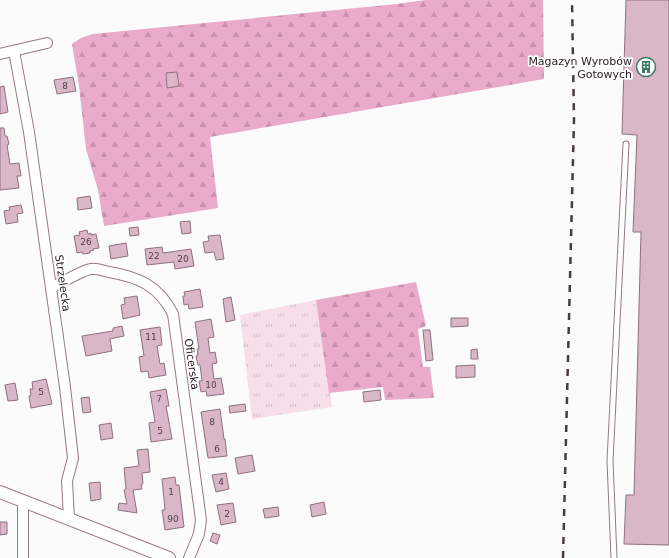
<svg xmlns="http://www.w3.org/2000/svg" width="669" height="558" font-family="'DejaVu Sans',sans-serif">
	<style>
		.grass { fill: url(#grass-tufts) }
		.forest { fill: url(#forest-firs) }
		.building { fill: #d9b7c7; stroke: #8f707f }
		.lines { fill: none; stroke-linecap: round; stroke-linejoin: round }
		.service-casing { stroke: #967785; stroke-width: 7 }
		.minor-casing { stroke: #967785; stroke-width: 12 }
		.tertiary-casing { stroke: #967785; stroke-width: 14 }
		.service { stroke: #fff; stroke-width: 5 }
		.minor { stroke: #fff; stroke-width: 10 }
		.tertiary { stroke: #fff; stroke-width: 12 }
		.rail { stroke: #473c41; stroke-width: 2.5; stroke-dasharray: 7 7; stroke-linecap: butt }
		.labels { text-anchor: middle; stroke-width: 3.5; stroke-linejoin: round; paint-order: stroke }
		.number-label { font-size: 9px; fill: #54414a }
		.poi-label { font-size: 11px; fill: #271a20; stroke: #fff; text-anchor: end }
		.street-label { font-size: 11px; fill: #271a20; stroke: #fff }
	</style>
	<defs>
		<pattern id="grass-tufts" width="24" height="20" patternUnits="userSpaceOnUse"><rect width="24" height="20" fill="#f7dee9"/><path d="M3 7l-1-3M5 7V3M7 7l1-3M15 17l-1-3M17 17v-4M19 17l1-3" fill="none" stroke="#d4bec8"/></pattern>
		<pattern id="forest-firs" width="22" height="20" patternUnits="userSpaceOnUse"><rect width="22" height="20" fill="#eaaac9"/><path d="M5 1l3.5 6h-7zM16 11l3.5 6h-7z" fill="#c992ac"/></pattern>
	</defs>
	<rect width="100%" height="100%" fill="#fbfbfb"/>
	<path class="grass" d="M316 300 332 407 252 419 240 315Z"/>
	<g class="forest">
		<path d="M425 0H543L544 79 210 137 218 208 104 226 98 190 86 149 79 86 72 44 81 38 93 34 397 4Z"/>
		<path d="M416 282 426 326 418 329 423 367H430L434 398 385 400 383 387 329 393 316 300Z"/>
	</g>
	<g class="building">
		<path d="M626 0H669V545L624 544 626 495H634L641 232H633L637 135 622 134Z"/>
		<path d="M177 72 179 86 167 88 166 73Z"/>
		<path d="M73 77 76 91 57 94 54 80Z"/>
		<path d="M4 86 8 112 0 114V87Z"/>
		<path d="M0 128H4L5 136H7L9 144 7 145 10 164 19 163 21 176H17L19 188 0 190Z"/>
		<path d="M90 196 92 208 78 210 77 198Z"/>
		<path d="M21 205 23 213 17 214 18 222 6 224 4 211 10 210 9 207Z"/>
		<path d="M190 221 191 233 182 234 180 222Z"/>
		<path d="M138 227 139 235 130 236 129 228Z"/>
		<path d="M87 230 88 234 91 233V235L96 234 99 248 93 249 94 250 90 251V253L83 254 82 252 77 253 74 236 80 235 79 232Z"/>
		<path d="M220 235 224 259 216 260 214 252 205 253 203 242 209 241 208 236Z"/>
		<path d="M126 243 128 256 111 259 109 246Z"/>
		<path d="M162 247 163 253 191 249 194 266 175 269 174 262 147 265 145 249Z"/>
		<path d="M200 289 203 307 189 309 188 304 184 305 183 296H185L184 292Z"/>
		<path d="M137 296 140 315 123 319 121 305 125 304 124 298Z"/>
		<path d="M231 297 235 320 226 322 223 299Z"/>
		<path d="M451 318H468V326L451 327Z"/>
		<path d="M211 319 214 337 208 338 210 353 215 352 217 363 212 364 214 379 221 378 224 394 207 396 206 391 201 392 199 381H202L200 365H198L196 356 198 355 197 349H199L195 322Z"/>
		<path d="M122 326 124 336 110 339 112 351 86 356 82 336 113 331V328Z"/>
		<path d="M160 327 162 345 157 346 160 364 164 363 166 375 149 378 148 371 141 372 139 357 144 356 140 330Z"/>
		<path d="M423 330H430L433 360 426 361Z"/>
		<path d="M477 349 478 359H471V350Z"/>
		<path d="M475 365V377L456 378V366Z"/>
		<path d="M46 379 52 404 31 408 29 396 31 395 30 389H33L32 382Z"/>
		<path d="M15 383 18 400 8 401 5 385Z"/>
		<path d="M166 389 169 406H166L172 439 151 442 149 423 155 422 150 392Z"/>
		<path d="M380 390 381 400 364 402 363 392Z"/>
		<path d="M89 397 91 412 83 413 81 398Z"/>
		<path d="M245 404 246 411 230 413 229 406Z"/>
		<path d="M220 409 224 439H225L227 456 208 458 201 412Z"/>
		<path d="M111 423 113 438 101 440 99 425Z"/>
		<path d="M148 449 150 472 142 473 143 484H141L142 489 133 490 137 513 118 510 119 503 127 504 124 490 126 489 124 468 139 466 137 450Z"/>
		<path d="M252 455 255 471 238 474 235 458Z"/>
		<path d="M226 473 229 489 216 492 212 475Z"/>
		<path d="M175 477 176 485H179L184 527 165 530 162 510H165L162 479Z"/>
		<path d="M100 482 101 499 91 501 89 483Z"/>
		<path d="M324 502 326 514 312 517 310 505Z"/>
		<path d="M233 503 236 522 221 525 217 505Z"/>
		<path d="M278 507 279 516 265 518 263 509Z"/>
		<path d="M0 522H7V534L0 535Z"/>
		<path d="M213 533 220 535 217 544 210 541Z"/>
	</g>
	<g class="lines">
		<g class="service-casing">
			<path id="service" d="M614 558 610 461 626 144"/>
		</g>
		<g class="minor-casing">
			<g id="minor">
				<path d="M14 51 29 132 65 387 73 458 67 481 69 519"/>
				<path d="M0 54 47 43"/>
				<path d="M51 288C59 284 83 270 91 269 96 268 104 271 109 272 139 277 159 286 173 314L201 520 199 534 189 558"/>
				<path d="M23 558V501"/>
			</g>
		</g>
		<g class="tertiary-casing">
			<path id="tertiary" d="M0 492 169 558"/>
		</g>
		<use href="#service" class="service"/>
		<use href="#minor" class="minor"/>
		<use href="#tertiary" class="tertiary"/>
		<path class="rail" d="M563 558 574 120 572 0"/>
	</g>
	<defs>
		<g id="building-ring" transform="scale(1)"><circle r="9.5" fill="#fff" stroke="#3d7a65" stroke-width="1.5"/><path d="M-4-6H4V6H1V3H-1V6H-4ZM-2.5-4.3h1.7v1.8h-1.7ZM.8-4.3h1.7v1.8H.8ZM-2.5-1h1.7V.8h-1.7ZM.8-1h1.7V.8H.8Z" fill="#3d7a65"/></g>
	</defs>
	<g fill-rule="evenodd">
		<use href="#building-ring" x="646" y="67"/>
	</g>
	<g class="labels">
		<g class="number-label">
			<text x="65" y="89">8</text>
			<text x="86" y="245">26</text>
			<text x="154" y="259">22</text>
			<text x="183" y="262">20</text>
			<text x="151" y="340">11</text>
			<text x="211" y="388">10</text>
			<text x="41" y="395">5</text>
			<text x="159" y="402">7</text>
			<text x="212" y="425">8</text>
			<text x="160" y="434">5</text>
			<text x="217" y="452">6</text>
			<text x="221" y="485">4</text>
			<text x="171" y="495">1</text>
			<text x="227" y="517">2</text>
			<text x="173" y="522">90</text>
		</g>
		<g class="poi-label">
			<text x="632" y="65">Magazyn Wyrobów<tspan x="632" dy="13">Gotowych</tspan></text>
		</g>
		<g class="street-label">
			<text transform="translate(63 283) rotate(82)" y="4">Strzelecka</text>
			<text transform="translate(192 364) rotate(82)" y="4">Oficerska</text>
		</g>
	</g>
</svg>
